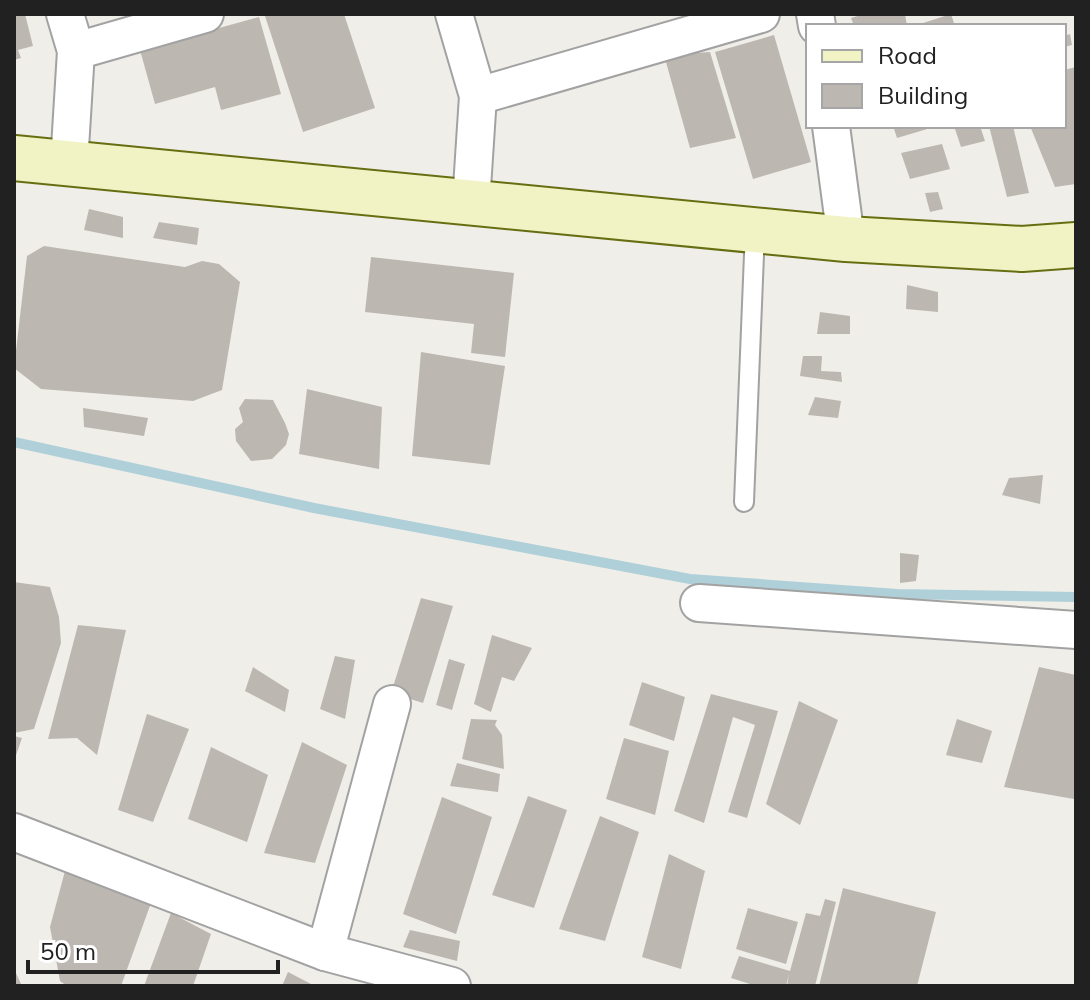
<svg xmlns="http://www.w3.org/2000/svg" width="1090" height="1000" font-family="Mulish,sans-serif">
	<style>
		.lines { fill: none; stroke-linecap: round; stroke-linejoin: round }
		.stream { stroke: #afd0d9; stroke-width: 10 }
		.building { fill: #bdb7b2 }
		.lane-casing { stroke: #a2a2a2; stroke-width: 22 }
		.street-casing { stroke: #a2a2a2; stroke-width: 40 }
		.secondary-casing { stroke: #676e12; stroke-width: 48 }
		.lane { stroke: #fff; stroke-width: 18 }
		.street { stroke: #fff; stroke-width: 36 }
		.secondary { stroke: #f2f3c4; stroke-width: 44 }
	</style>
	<rect width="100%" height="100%" fill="#f0eee9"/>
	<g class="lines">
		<path class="stream" d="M14 442 314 508 690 579 897 594 1076 597"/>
	</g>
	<g class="building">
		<path d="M14 14H25L33 46 18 50 21 58 14 60Z"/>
		<path d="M271 14H344L375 108 303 132 265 16Z"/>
		<path d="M864 14H905L907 26H854L851 18Z"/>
		<path d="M951 14 955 26H917V25Z"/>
		<path d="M259 17 281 94 221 110 215 87 155 104 140 50Z"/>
		<path d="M1070 34 1072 45 1064 47V36Z"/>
		<path d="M774 35 811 162 753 179 715 52Z"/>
		<path d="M710 52 736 138 690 148 664 55Z"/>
		<path d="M1076 67V184L1055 187 1030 126H1064V70Z"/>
		<path d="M893 126H934V127L897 138Z"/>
		<path d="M954 126H980L985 141 961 147Z"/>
		<path d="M989 126H1013L1029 193 1007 197Z"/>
		<path d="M942 144 950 169 910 179 901 153Z"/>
		<path d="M938 192 943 209 930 212 925 193Z"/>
		<path d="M89 209 123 217V238L84 230Z"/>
		<path d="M159 222 199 228 197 245 153 238Z"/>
		<path d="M44 246 185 267 202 261 219 264 240 282 222 390 193 401 41 389 14 368 27 256Z"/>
		<path d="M371 257 514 273 505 357 471 353 474 324 365 312Z"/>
		<path d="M907 285 938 292V312L906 309Z"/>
		<path d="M820 312 850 316V334H817Z"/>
		<path d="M421 352 505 366 490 465 412 456Z"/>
		<path d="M803 356H822L821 371 841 372 842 382 800 376Z"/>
		<path d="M307 389 382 407 379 469 299 454Z"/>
		<path d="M815 397 841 401 838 418 808 415Z"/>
		<path d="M245 399 273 400 285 423 289 434 286 445 272 459 251 461 236 441 235 429 243 422 239 408Z"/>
		<path d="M83 408 148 418 144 436 84 427Z"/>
		<path d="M1043 475 1040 504 1002 495 1009 478Z"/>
		<path d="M900 553 919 555 916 581 900 583Z"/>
		<path d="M14 582 50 587 59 617 61 643 34 729 14 733Z"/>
		<path d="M421 598 453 606 423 703 391 693Z"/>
		<path d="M78 625 126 630 97 755 77 738 48 739Z"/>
		<path d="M492 635 532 648 514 681 502 677 491 712 474 704Z"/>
		<path d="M335 656 355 660 345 719 320 709Z"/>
		<path d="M449 659 465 664 452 710 436 705Z"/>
		<path d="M253 667 289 690 285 712 245 691Z"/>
		<path d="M1039 667 1076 675 1074 799 1004 787Z"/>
		<path d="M642 682 685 697 674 741 629 725Z"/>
		<path d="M711 694 778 711 747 818 728 812 755 725 733 717 704 823 674 811Z"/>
		<path d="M799 701 838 720 800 825 766 804Z"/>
		<path d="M147 714 189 729 153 822 118 810Z"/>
		<path d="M471 719 497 720 495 725 502 735 504 769 462 759Z"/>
		<path d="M957 719 992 731 982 763 946 755Z"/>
		<path d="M14 736 22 738 14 761Z"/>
		<path d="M624 738 669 751 655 815 606 799Z"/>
		<path d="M302 742 347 765 315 863 264 853Z"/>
		<path d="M211 747 268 775 247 842 188 819Z"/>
		<path d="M457 763 500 774 498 792 450 786Z"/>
		<path d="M528 796 567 810 534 908 492 895Z"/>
		<path d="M442 797 492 817 456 934 403 914Z"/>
		<path d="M600 816 639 832 605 941 559 929Z"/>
		<path d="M669 854 705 871 681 969 642 957Z"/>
		<path d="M65 871 151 903 121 986H67L60 981 50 927Z"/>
		<path d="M843 888 936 912 917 986H819Z"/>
		<path d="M825 899 836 902 815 986H787L789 974 786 986H756L731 978 739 956 790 971 806 913 820 916Z"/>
		<path d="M748 908 798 922 786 964 736 949Z"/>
		<path d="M171 913 211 934 193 986H144Z"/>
		<path d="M410 930 460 941 457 961 403 947Z"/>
		<path d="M14 969 22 986H14Z"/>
		<path d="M288 972 315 986H282Z"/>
	</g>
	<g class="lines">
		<g class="lane-casing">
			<path id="lane" d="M744 502 755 230"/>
		</g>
		<g class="street-casing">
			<g id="street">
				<path d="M65 14 76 51 69 164"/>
				<path d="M454 14 478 96 471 203"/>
				<path d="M815 14 817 26"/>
				<path d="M76 51 205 14"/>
				<path d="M478 96 761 14"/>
				<path d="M831 126 846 239"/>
				<path d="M699 603 1076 630"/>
				<path d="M14 832 325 952 452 986"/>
				<path d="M325 952 392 704"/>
			</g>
		</g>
		<g class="secondary-casing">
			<path id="secondary" d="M14 158 846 239 1022 249 1076 245"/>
		</g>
		<use href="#lane" class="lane"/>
		<use href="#street" class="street"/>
		<use href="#secondary" class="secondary"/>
	</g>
	<rect width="1090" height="1000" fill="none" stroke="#212121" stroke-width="32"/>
	<rect x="806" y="24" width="260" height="104" fill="#ffffff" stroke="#a6a6a6" stroke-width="2"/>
	<rect x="822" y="50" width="40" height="12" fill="#f2f3c4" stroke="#a6a6a6" stroke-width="2"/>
	<text x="878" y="64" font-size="24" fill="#212121">Road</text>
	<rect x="822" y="84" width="40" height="24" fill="#bdb7b2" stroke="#a6a6a6" stroke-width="2"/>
	<text x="878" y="104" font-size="24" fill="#212121">Building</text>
	<path d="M28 960v12h250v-12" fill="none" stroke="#212121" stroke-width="4"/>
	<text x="40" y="960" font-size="24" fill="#212121" stroke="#ffffff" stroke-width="6" paint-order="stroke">50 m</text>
</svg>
